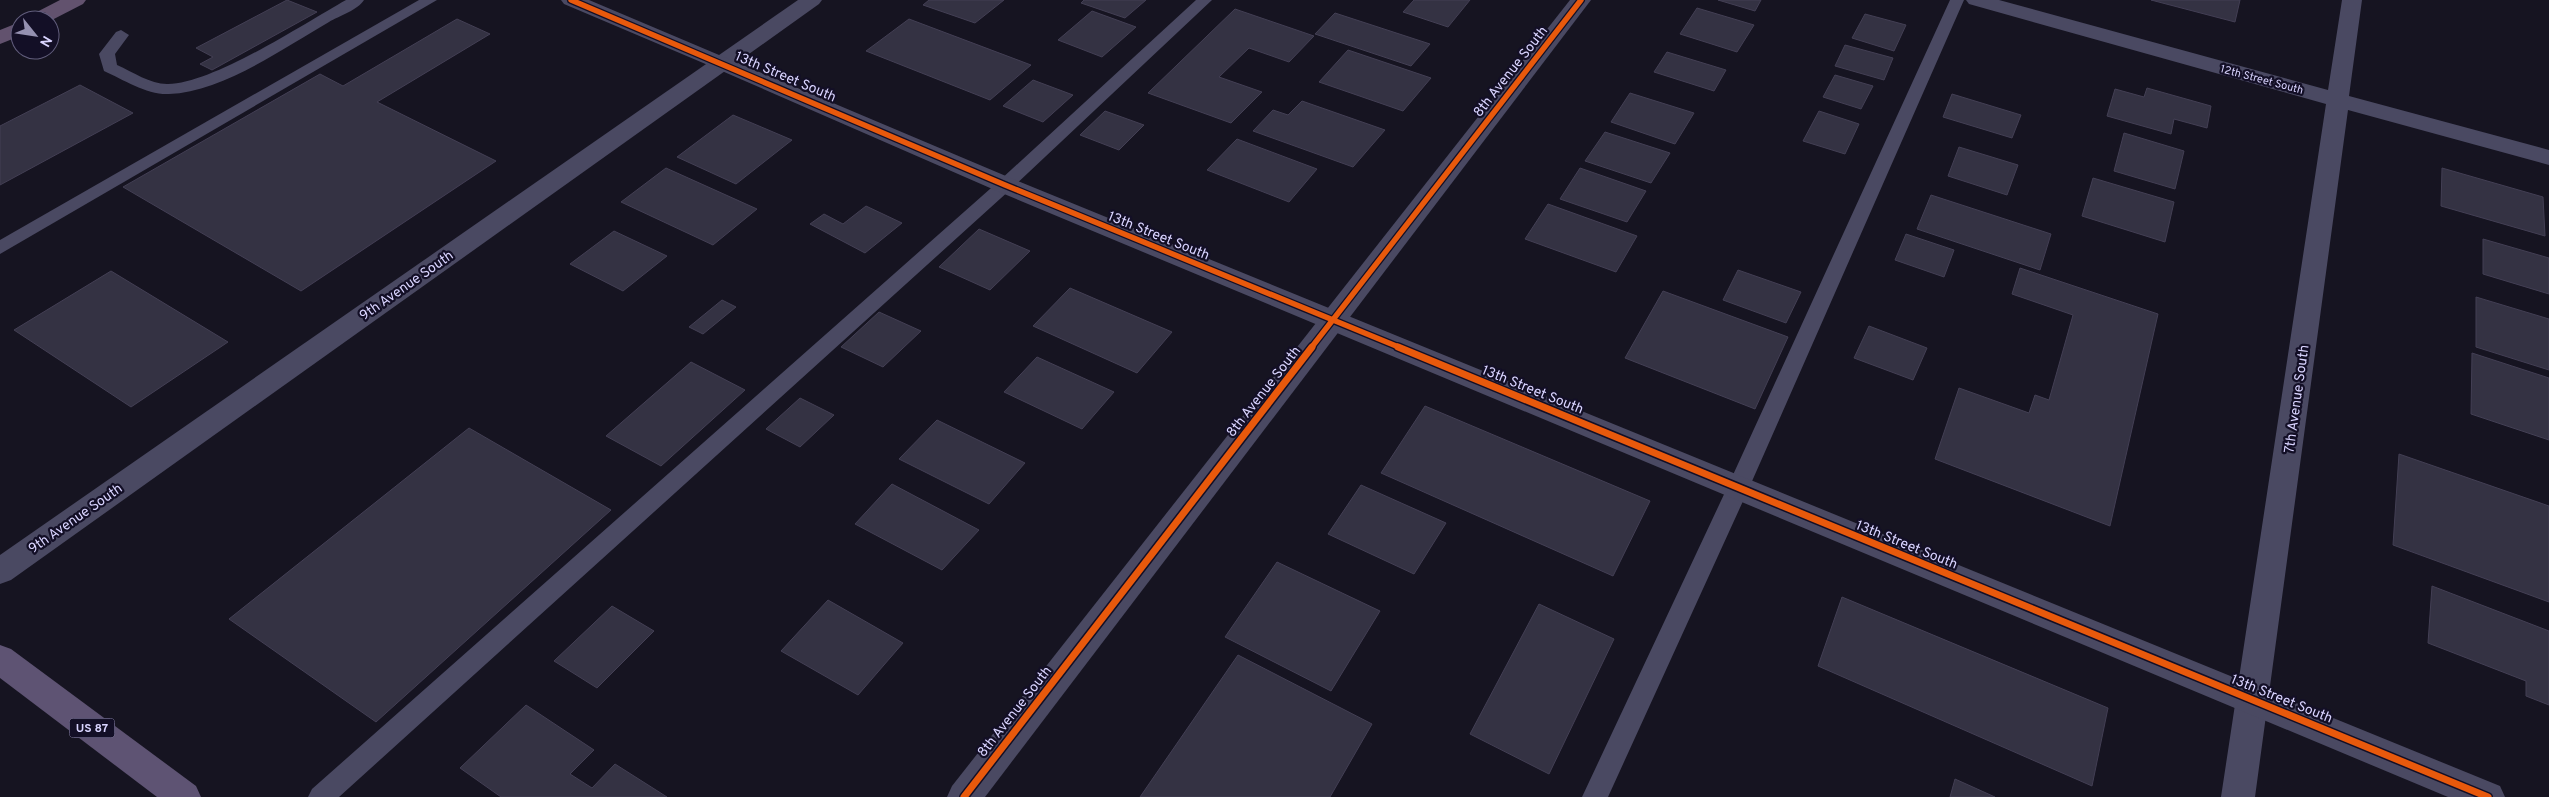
<svg xmlns="http://www.w3.org/2000/svg" width="2549" height="797" font-family="Overpass,sans-serif">
	<style>
		.building { fill: #343243; stroke: #433f54 }
		.lines { fill: none; stroke-linecap: round; stroke-linejoin: round }
		.service { fill: #4a4962; fill-rule: evenodd }
		.minor { fill: #4a4962; fill-rule: evenodd }
		.tertiary { fill: #4a4962; fill-rule: evenodd }
		.primary { fill: #5e5373; fill-rule: evenodd }
		.trunk { fill: #62526e; fill-rule: evenodd }
		.cycleway-far1-casing { stroke: #130f26; stroke-width: 8 }
		.cycleway-casing { stroke: #130f26; stroke-width: 10 }
		.cycleway-far1 { stroke: #e8590c; stroke-width: 5.5 }
		.cycleway { stroke: #e8590c; stroke-width: 7 }
		.labels { text-anchor: middle; stroke-width: 4.5; stroke-linejoin: round; paint-order: stroke }
		.far-street-label { font-size: 11px; fill: #d9d4ff; stroke: #130f26 }
		.shield { fill: #130f26; stroke: #9e99be; stroke-width: 1 }
		.shield-label { font-size: 12px; font-weight: bold; fill: #d9d4ff }
		.street-label { font-size: 14px; fill: #d9d4ff; stroke: #130f26 }
	</style>
	<rect width="100%" height="100%" fill="#161421"/>
	<g class="building">
		<path d="M287 0 317 12 212 70 200 64 213 57 196 48Z"/>
		<path d="M929 0H1004L975 23 923 5Z"/>
		<path d="M1084 0H1146L1125 18 1081 3Z"/>
		<path d="M1414 0H1470L1448 27 1403 12Z"/>
		<path d="M1718 0H1761L1755 11Z"/>
		<path d="M2151 0H2240L2235 22Z"/>
		<path d="M1697 8 1754 25 1737 52 1680 34Z"/>
		<path d="M1235 9 1314 36 1289 62 1249 48 1219 77 1262 92 1231 123 1148 93Z"/>
		<path d="M1092 11 1136 27 1102 57 1058 40Z"/>
		<path d="M1335 13 1430 44 1411 66 1315 34Z"/>
		<path d="M1865 14 1906 25 1894 51 1852 38Z"/>
		<path d="M457 19 490 34 377 102 496 161 301 291 123 187 320 74 343 86Z"/>
		<path d="M909 19 1031 65 990 100 866 51Z"/>
		<path d="M1845 45 1893 58 1884 80 1835 66Z"/>
		<path d="M1348 50 1431 78 1403 111 1319 82Z"/>
		<path d="M1667 52 1726 70 1714 91 1654 72Z"/>
		<path d="M1835 75 1873 86 1861 109 1823 97Z"/>
		<path d="M1033 80 1073 95 1043 122 1003 106Z"/>
		<path d="M80 85 133 113 0 185V126Z"/>
		<path d="M2147 88 2211 106 2207 128 2174 119 2171 134 2107 116 2115 89 2144 97Z"/>
		<path d="M1630 93 1694 113 1675 144 1611 122Z"/>
		<path d="M1952 94 2021 115 2012 138 1943 117Z"/>
		<path d="M1302 101 1385 130 1353 167 1253 131 1273 110 1288 115Z"/>
		<path d="M1105 111 1144 125 1119 150 1080 135Z"/>
		<path d="M1819 111 1859 124 1845 154 1803 141Z"/>
		<path d="M733 115 792 140 736 184 677 157Z"/>
		<path d="M1605 132 1670 153 1651 183 1585 161Z"/>
		<path d="M2124 133 2184 151 2175 189 2114 171Z"/>
		<path d="M1237 139 1317 169 1289 202 1207 170Z"/>
		<path d="M1959 147 2018 165 2007 195 1948 176Z"/>
		<path d="M666 168 757 209 713 245 621 202Z"/>
		<path d="M1580 168 1646 191 1627 222 1560 199Z"/>
		<path d="M2442 168 2543 197 2545 236 2441 206Z"/>
		<path d="M2093 178 2174 202 2165 242 2082 216Z"/>
		<path d="M1931 195 2051 234 2040 270 1917 229Z"/>
		<path d="M1548 204 1637 236 1616 272 1525 239Z"/>
		<path d="M866 206 902 223 865 253 810 224 824 214 843 224Z"/>
		<path d="M979 229 1030 251 990 290 939 267Z"/>
		<path d="M614 231 667 256 623 291 570 264Z"/>
		<path d="M1906 234 1954 250 1944 277 1895 260Z"/>
		<path d="M2483 239 2549 258V294L2483 274Z"/>
		<path d="M2020 268 2158 314 2110 526 1935 459 1959 388 2029 413 2035 395 2049 400 2073 315 2012 294Z"/>
		<path d="M1738 270 1801 292 1786 323 1723 300Z"/>
		<path d="M111 271 228 342 131 407 14 330Z"/>
		<path d="M1070 288 1172 332 1137 373 1033 326Z"/>
		<path d="M1663 291 1788 337 1755 409 1625 358Z"/>
		<path d="M2476 297 2549 319V370L2476 347Z"/>
		<path d="M722 300 736 307 703 334 689 327Z"/>
		<path d="M879 312 921 331 883 367 841 347Z"/>
		<path d="M1869 326 1927 348 1913 380 1854 358Z"/>
		<path d="M2472 353 2549 378V440L2471 414Z"/>
		<path d="M1037 357 1114 392 1082 429 1004 392Z"/>
		<path d="M691 362 745 390 661 466 606 436Z"/>
		<path d="M800 398 834 415 800 447 766 429Z"/>
		<path d="M1425 406 1650 501 1613 576 1381 473Z"/>
		<path d="M937 420 1025 463 989 504 899 459Z"/>
		<path d="M469 428 611 510 376 722 229 619Z"/>
		<path d="M2399 454 2549 506V602L2393 545Z"/>
		<path d="M892 484 979 530 942 570 855 524Z"/>
		<path d="M1361 485 1446 523 1414 574 1328 534Z"/>
		<path d="M1277 562 1380 611 1331 691 1225 637Z"/>
		<path d="M2432 586 2549 631V705L2526 696V681L2428 643Z"/>
		<path d="M1842 597 2108 708 2092 786 1818 666Z"/>
		<path d="M828 600 903 643 858 695 781 651Z"/>
		<path d="M1539 604 1614 639 1549 774 1470 734Z"/>
		<path d="M612 606 654 631 597 688 554 661Z"/>
		<path d="M1238 655 1372 724 1330 797H1140Z"/>
		<path d="M526 705 594 750 570 774 592 788 615 764 667 797H501L460 768Z"/>
		<path d="M1955 779 1995 797H1950Z"/>
	</g>
	<g class="lines">
		<g class="service">
			<path d="M346 0H364C358 10 339 16 329 22 284 48 222 92 169 94 147 95 124 80 104 71L99 54 116 32 121 30 129 35 115 54 117 65C133 72 150 84 167 84 211 85 305 23 346 0Z"/>
			<path d="M419 0H437L0 254V240Z"/>
			<path d="M1196 0H1212L1011 189 339 797H308L312 789 999 181Z"/>
			<path d="M1950 0H1964L1749 488 1608 797H1582L1727 488Z"/>
		</g>
		<g class="minor">
			<path d="M798 0H822L819 4 11 580 0 584V555Z"/>
			<path d="M1570 0H1591L985 797H947L952 786Z"/>
			<path d="M1966 0H1999L2328 90 2342 0H2362L2349 96 2549 150V165L2348 110 2255 797H2221L2326 104 1969 4Z"/>
		</g>
		<path class="tertiary" d="M561 0H589L1013 179 2500 786 2505 797H2448L997 191 715 68 564 4Z"/>
		<path class="primary" d="M0 645 11 649 196 786 201 797H157L0 678Z"/>
		<g class="trunk">
			<path d="M60 0H86L83 4 50 21 26 20 29 16Z"/>
			<path d="M20 22V36L0 44V30Z"/>
		</g>
		<g class="cycleway-far1-casing">
			<g id="cycleway-far1">
				<path d="M571 0 1005 185 1401 348"/>
				<path d="M1311 348 1581 0"/>
			</g>
		</g>
		<g class="cycleway-casing">
			<g id="cycleway">
				<path d="M1398 347 2488 797"/>
				<path d="M964 797 1312 347"/>
			</g>
		</g>
		<use href="#cycleway-far1" class="cycleway-far1"/>
		<use href="#cycleway" class="cycleway"/>
	</g>
	<g class="labels">
		<g class="far-street-label">
			<text transform="translate(2262 79) rotate(15)" y="4">12th Street South</text>
		</g>
		<rect class="shield" x="69.5" y="718.5" width="45" height="19" rx="4"/>
		<g class="shield-label">
			<text x="92" y="732">US 87</text>
		</g>
		<g class="street-label">
			<text transform="translate(1510 71) rotate(-52)" y="5">8th Avenue South</text>
			<text transform="translate(786 76) rotate(23)" y="5">13th Street South</text>
			<text transform="translate(1159 235) rotate(22)" y="5">13th Street South</text>
			<text transform="translate(406 285) rotate(-35)" y="5">9th Avenue South</text>
			<text transform="translate(1533 389) rotate(22)" y="5">13th Street South</text>
			<text transform="translate(1263 391) rotate(-52)" y="5">8th Avenue South</text>
			<text transform="translate(2296 399) rotate(-82)" y="5">7th Avenue South</text>
			<text transform="translate(75 518) rotate(-35)" y="5">9th Avenue South</text>
			<text transform="translate(1907 544) rotate(22)" y="5">13th Street South</text>
			<text transform="translate(2282 698) rotate(22)" y="5">13th Street South</text>
			<text transform="translate(1014 711) rotate(-52)" y="5">8th Avenue South</text>
		</g>
	</g>
	<g transform="translate(35 35) rotate(120)"><circle r="24" fill="#130f26" stroke="#625e7d"/>
	<path d="M0-4L9 19L0 12L-9 19Z" fill="#9591b1"/>
	<text y="-8" font-size="14" font-weight="bold" text-anchor="middle" fill="#d9d4ff">N</text>
	</g>
</svg>
